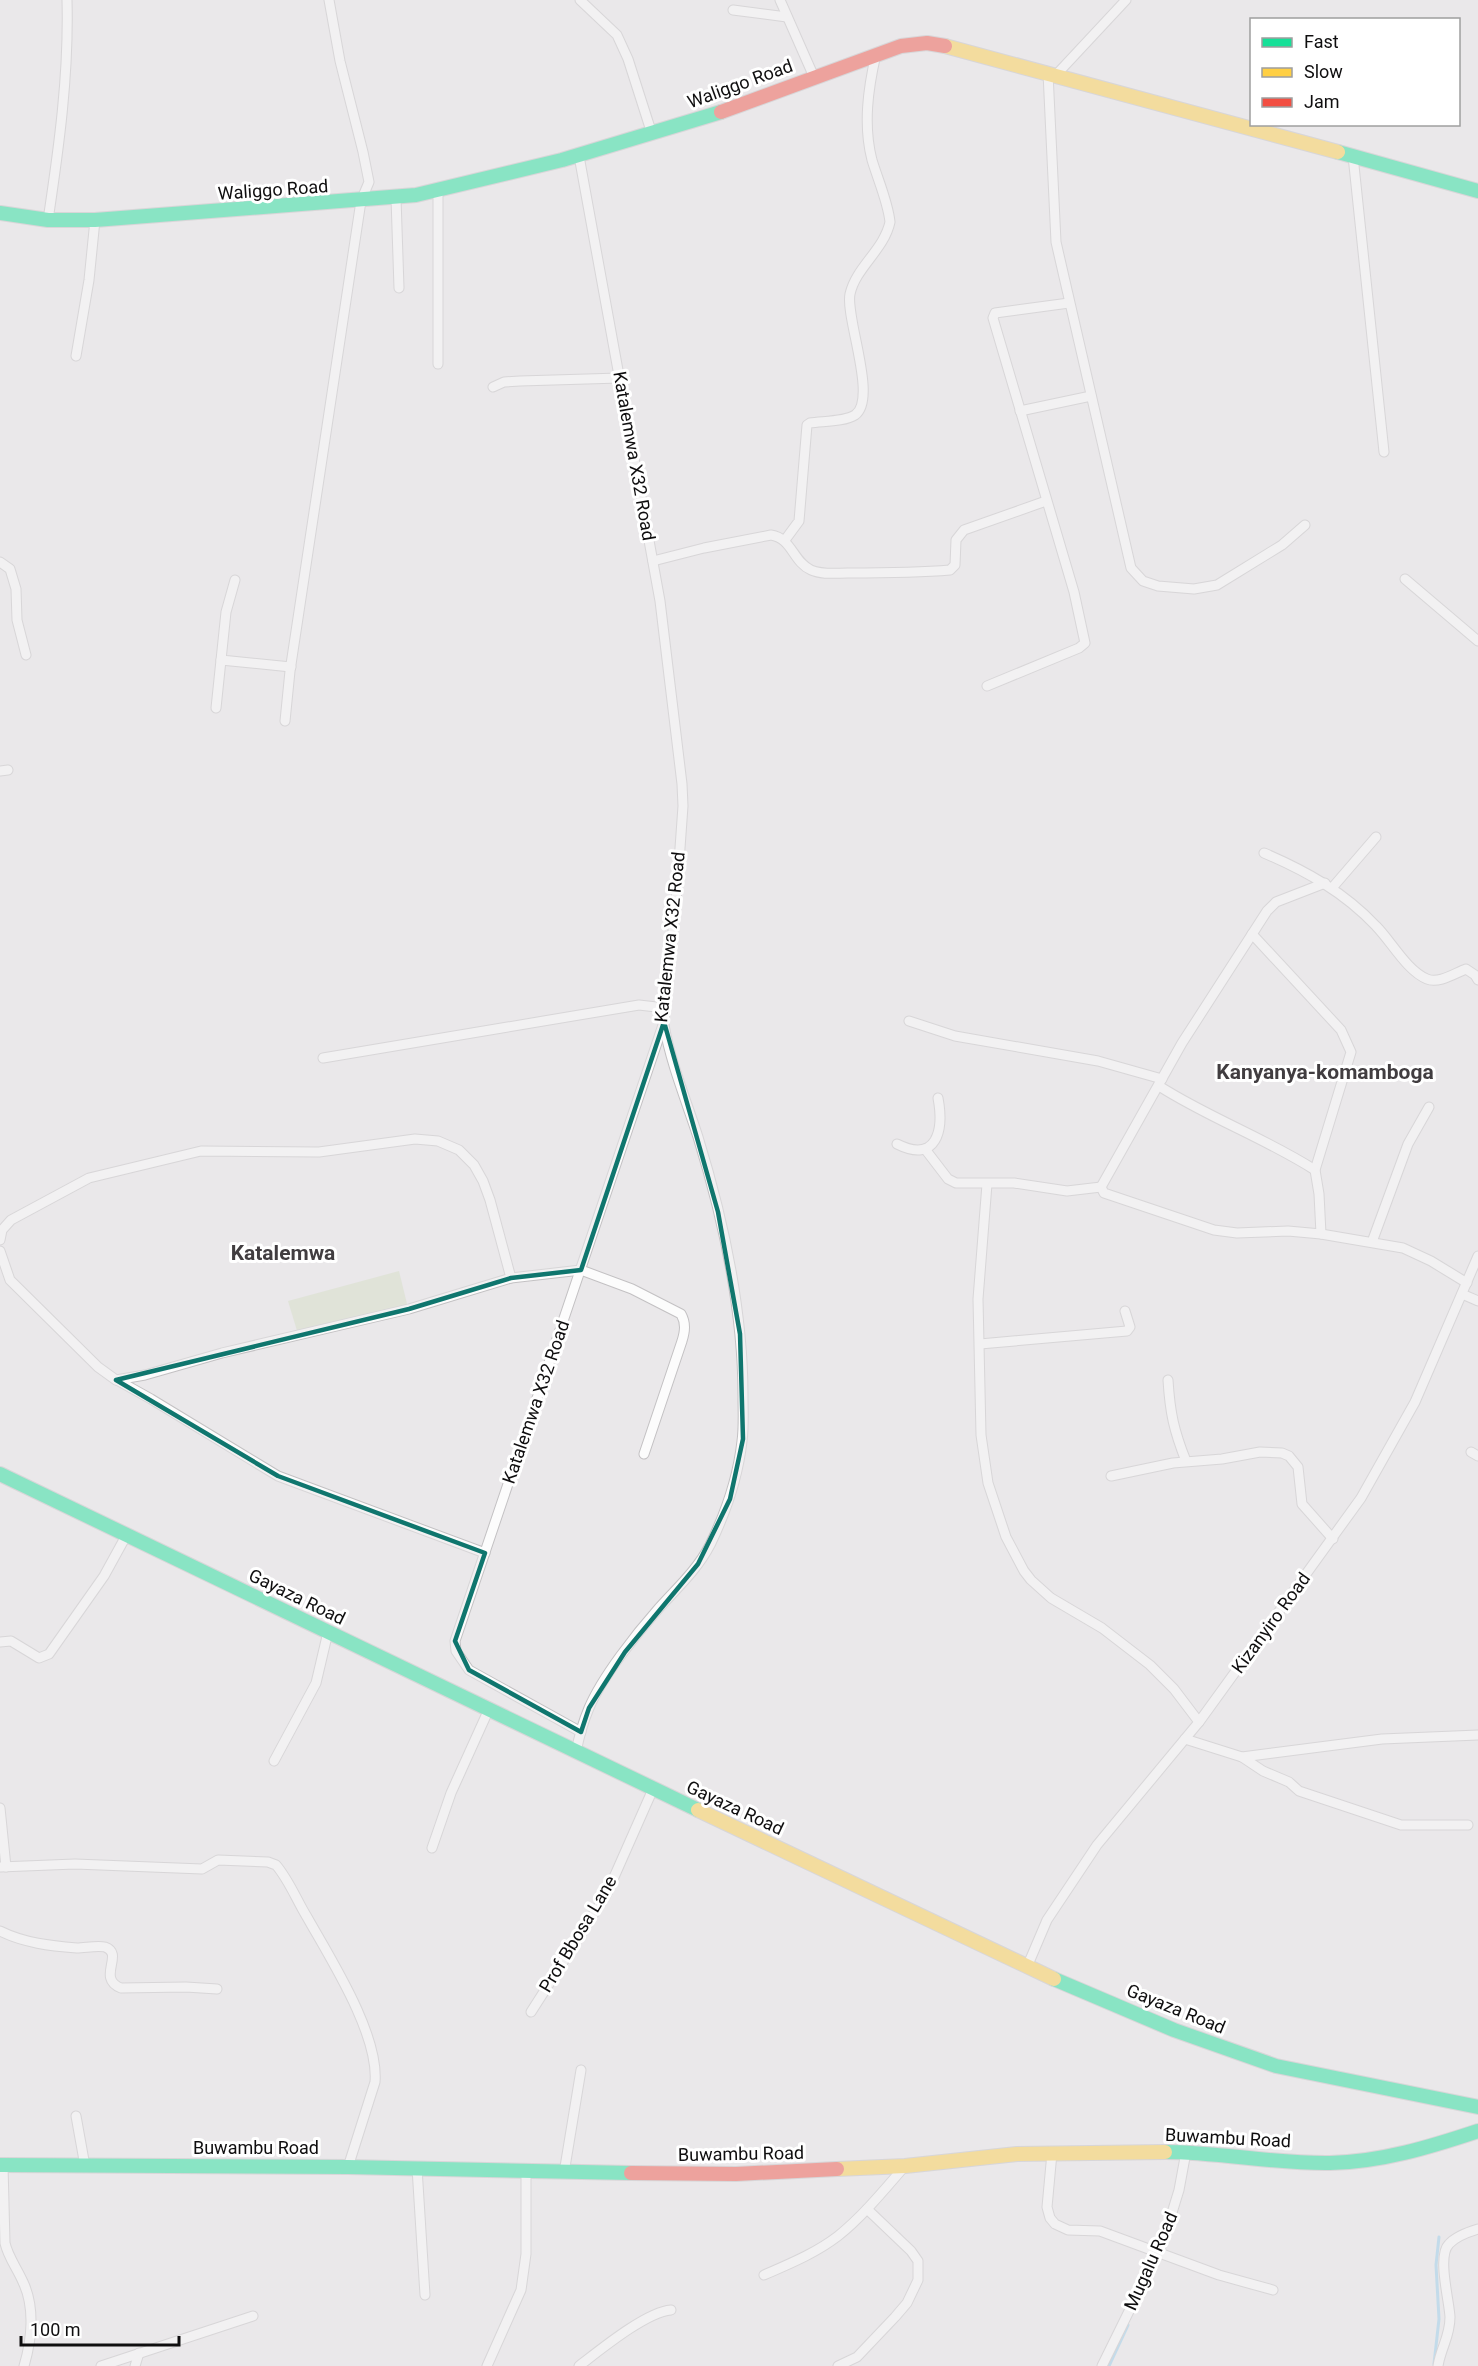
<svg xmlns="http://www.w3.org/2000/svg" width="1478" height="2366" font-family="Roboto,sans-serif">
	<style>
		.green { fill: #d5dec4 }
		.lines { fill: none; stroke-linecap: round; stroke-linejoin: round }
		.stream { stroke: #96cdea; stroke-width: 3 }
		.street-casing { stroke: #c3c1c3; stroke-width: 11 }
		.fast-casing { stroke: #c3c1c3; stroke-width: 16 }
		.slow-casing { stroke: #c3c1c3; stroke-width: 16 }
		.jam-casing { stroke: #c3c1c3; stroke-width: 16 }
		.street { stroke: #fcfcfc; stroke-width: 9 }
		.fast { stroke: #16e098; stroke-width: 14 }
		.slow { stroke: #ffcf43; stroke-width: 14 }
		.jam { stroke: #f24e42; stroke-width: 14 }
		.marked { fill: none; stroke: #0f766e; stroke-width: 4.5; stroke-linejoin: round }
		.labels { text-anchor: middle; stroke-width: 6; stroke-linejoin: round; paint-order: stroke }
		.street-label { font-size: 18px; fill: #0f0e0f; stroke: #fff }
		.quarter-label { font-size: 21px; font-weight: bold; fill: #413d40; stroke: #fff }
	</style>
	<rect width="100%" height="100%" fill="#eae8ea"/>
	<path class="green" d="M399 1271 408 1308 298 1334 288 1301Z"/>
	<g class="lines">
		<g class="stream">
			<path d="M1434 2364 1439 2319 1436 2265 1439 2237"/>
			<path d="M1109 2366 1128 2325"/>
		</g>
		<g class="street-casing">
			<g id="street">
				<path d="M580 0 617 35 628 59 652 134"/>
				<path d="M780 0 814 77"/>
				<path d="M733 10 787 17"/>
				<path d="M1048 73 1056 242 1131 568 1143 581 1158 586 1194 589 1217 585 1282 545 1305 525"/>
				<path d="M1056 75 1126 0"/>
				<path d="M579 156 660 601 682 784 683 806 677 890 664 1022 455 1641 456 1651 469 1670 581 1732"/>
				<path d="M1353 156 1384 452"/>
				<path d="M438 190V364"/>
				<path d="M396 198 399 288"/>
				<path d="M48 220C59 147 69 74 67 0"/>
				<path d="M76 356 89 280 95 220"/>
				<path d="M493 387 504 382 520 381 620 378"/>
				<path d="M1020 411 1091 396"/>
				<path d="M785 540 799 521 807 425 810 423C822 421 844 422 855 415 878 399 845 317 850 294 856 267 884 250 890 222 888 202 878 180 872 160 863 125 868 89 876 54"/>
				<path d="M653 561 704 548 771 535C792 538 793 562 811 570 822 575 836 573 848 573 882 573 916 573 950 570L955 565 956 540 964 530 1046 501"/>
				<path d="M0 562 10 569 16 589 17 620 26 655"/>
				<path d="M1405 579 1478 641"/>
				<path d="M235 580 226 612 221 660 291 667"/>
				<path d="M987 686 1079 648 1085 643 1074 592 993 318 995 313 1069 303"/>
				<path d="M216 708 221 660"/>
				<path d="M285 721 290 671 361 201 369 182 363 152 340 61 329 0"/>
				<path d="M0 771 8 770"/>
				<path d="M1264 853C1306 871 1344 892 1376 926 1391 941 1407 971 1427 979 1439 984 1455 973 1466 969L1475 975 1478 980"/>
				<path d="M1332 888 1376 837"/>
				<path d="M1252 934 1341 1030 1351 1052 1315 1170 1319 1194 1321 1234"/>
				<path d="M909 1021 955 1036 1098 1061 1162 1079"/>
				<path d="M323 1058 639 1005 665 1008"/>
				<path d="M1159 1086C1209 1118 1265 1138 1315 1170"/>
				<path d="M897 1144C937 1164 944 1130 938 1098"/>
				<path d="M925 1149 948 1179 956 1183H1014L1067 1191 1101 1187"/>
				<path d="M987 1184 978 1299 981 1435 988 1483 1006 1537 1024 1571 1031 1580 1051 1598 1102 1628 1150 1665 1174 1689 1199 1722"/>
				<path d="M1101 1187 1104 1193 1214 1230 1237 1233 1288 1231 1321 1234 1403 1248 1431 1261 1467 1283"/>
				<path d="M1101 1187 1182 1043 1267 911 1276 902 1325 883"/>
				<path d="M0 1240 2 1230 11 1220 89 1178 201 1151 319 1152 415 1139 438 1141 459 1150 474 1165 483 1181 490 1200 511 1278"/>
				<path d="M1372 1242 1408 1144 1429 1107"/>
				<path d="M0 1251 10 1280 98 1367 116 1380 145 1375 222 1353 409 1309 511 1278 581 1270 632 1289 681 1314C686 1323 685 1331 682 1341L644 1454"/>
				<path d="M1462 1294 1478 1301"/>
				<path d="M980 1344 1127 1331 1130 1327 1125 1311"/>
				<path d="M117 1380 151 1399 278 1476 485 1553"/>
				<path d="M1168 1380C1170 1413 1174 1431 1186 1461"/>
				<path d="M1471 1452 1478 1456"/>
				<path d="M1111 1476 1173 1463 1222 1459 1260 1452 1282 1453 1289 1456 1298 1467 1302 1504 1333 1539"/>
				<path d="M0 1642 11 1641 39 1658 49 1654 104 1576 126 1536"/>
				<path d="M1185 1739 1242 1757 1382 1739 1478 1735"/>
				<path d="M576 1752C579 1737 583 1722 589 1708 602 1677 636 1634 659 1608 677 1588 697 1570 710 1545 726 1512 738 1478 742 1441 744 1427 743 1411 743 1396 743 1311 723 1218 698 1137 686 1100 671 1064 664 1025"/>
				<path d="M1242 1757 1263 1771 1289 1782 1299 1791 1401 1825H1468"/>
				<path d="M274 1761 316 1683 328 1632"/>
				<path d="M0 1808 6 1867"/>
				<path d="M432 1848 451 1793 489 1709"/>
				<path d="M0 1867 75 1864 202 1869 218 1860 268 1862 276 1865C289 1880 297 1901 307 1917 330 1958 379 2034 375 2082L348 2167"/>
				<path d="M0 1931C24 1943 51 1946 77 1948 85 1948 97 1945 105 1947 125 1954 96 1978 121 1988L186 1987 217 1989"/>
				<path d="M1027 1967 1047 1920 1097 1845 1199 1722 1361 1498 1415 1402 1478 1256"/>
				<path d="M531 2012 607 1893 653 1789"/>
				<path d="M76 2116 85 2166"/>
				<path d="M1052 2153 1047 2207 1050 2218 1055 2224 1068 2230 1100 2231 1219 2275 1273 2290"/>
				<path d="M3 2165 5 2243C8 2257 17 2268 23 2282 35 2307 32 2339 24 2366"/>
				<path d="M417 2168 425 2295"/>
				<path d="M564 2173 581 2070"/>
				<path d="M764 2275C789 2264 816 2253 838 2236 863 2216 884 2190 905 2166"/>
				<path d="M101 2366 253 2316"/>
				<path d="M135 2366 139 2353"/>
				<path d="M487 2366 521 2290 526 2254V2171"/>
				<path d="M579 2366C600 2350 646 2312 671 2310"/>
				<path d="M838 2366 857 2357 895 2317 907 2303 918 2280V2261L911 2251 867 2209"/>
				<path d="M1102 2366 1163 2242 1179 2190 1186 2152"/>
				<path d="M1438 2366C1441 2347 1450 2337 1450 2317 1449 2299 1437 2256 1449 2244 1456 2236 1468 2232 1478 2229"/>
			</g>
		</g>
		<g class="fast-casing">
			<g id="fast">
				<path d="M1338 152 1478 191"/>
				<path d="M0 213 48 220H95L416 195 562 160 721 112"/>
				<path d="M0 1474 698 1810"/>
				<path d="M1054 1979 1174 2030 1276 2066 1478 2107"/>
				<path d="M1165 2152C1220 2152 1275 2164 1330 2163 1381 2162 1430 2147 1478 2131"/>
				<path d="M0 2165 348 2167 631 2173"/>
			</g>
		</g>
		<g class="slow-casing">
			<g id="slow">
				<path d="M945 46 1338 152"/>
				<path d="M698 1810 1054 1979"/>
				<path d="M837 2169 905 2166 1017 2154 1165 2152"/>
			</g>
		</g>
		<g class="jam-casing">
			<g id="jam">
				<path d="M721 112 901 46 927 43 945 46"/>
				<path d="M631 2173 736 2174 837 2169"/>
			</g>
		</g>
		<use href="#street" class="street"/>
		<use href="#fast" class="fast"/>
		<use href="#slow" class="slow"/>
		<use href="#jam" class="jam"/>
	</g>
	<path d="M0 0H1478V2366H0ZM664 1022 718 1212 740 1334 743 1439 730 1499 698 1564 625 1652 589 1708 581 1732 469 1670 455 1641 485 1553 278 1476 116 1380 409 1309 511 1278 581 1270Z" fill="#eae8ea" fill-opacity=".55" fill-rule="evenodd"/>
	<path class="marked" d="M664 1022 718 1212 740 1334 743 1439 730 1499 698 1564 625 1652 589 1708 581 1732 469 1670 455 1641 485 1553 278 1476 116 1380 409 1309 511 1278 581 1270Z"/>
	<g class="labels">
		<g class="street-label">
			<text transform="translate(740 84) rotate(-20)" y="6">Waliggo Road</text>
			<text transform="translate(273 190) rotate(-4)" y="6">Waliggo Road</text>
			<text transform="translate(634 456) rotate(80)" y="6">Katalemwa X32 Road</text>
			<text transform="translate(670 937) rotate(-84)" y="6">Katalemwa X32 Road</text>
			<text transform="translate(536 1402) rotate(-71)" y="6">Katalemwa X32 Road</text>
			<text transform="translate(297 1597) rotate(26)" y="6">Gayaza Road</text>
			<text transform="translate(1271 1623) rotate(-54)" y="6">Kizanyiro Road</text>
			<text transform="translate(735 1808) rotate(25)" y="6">Gayaza Road</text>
			<text transform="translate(578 1934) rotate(-59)" y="6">Prof Bbosa Lane</text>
			<text transform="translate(1176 2009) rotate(22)" y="6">Gayaza Road</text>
			<text transform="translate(1228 2138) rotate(3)" y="6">Buwambu Road</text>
			<text x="256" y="2154">Buwambu Road</text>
			<text transform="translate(741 2154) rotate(-1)" y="6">Buwambu Road</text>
			<text transform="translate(1151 2261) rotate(-66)" y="6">Mugalu Road</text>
		</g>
		<g class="quarter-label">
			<text x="1325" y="1079">Kanyanya-komamboga</text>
			<text x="283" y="1260">Katalemwa</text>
		</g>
	</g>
	<rect x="1250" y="18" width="210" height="108" fill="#ffffff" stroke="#9f9f9f" stroke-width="1.5"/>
	<rect x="1262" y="38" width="30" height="9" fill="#16e098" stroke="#9f9f9f" stroke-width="1.5"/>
	<text x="1304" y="48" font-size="18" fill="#0f0e0f">Fast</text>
	<rect x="1262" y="68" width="30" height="9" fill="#ffcf43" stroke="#9f9f9f" stroke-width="1.5"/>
	<text x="1304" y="78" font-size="18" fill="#0f0e0f">Slow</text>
	<rect x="1262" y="98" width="30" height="9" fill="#f24e42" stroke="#9f9f9f" stroke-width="1.5"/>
	<text x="1304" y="108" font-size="18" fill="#0f0e0f">Jam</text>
	<path d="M21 2336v9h158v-9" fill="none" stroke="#0f0e0f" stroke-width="3"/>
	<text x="30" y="2336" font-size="18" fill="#0f0e0f" stroke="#ffffff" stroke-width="4.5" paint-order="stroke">100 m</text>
</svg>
